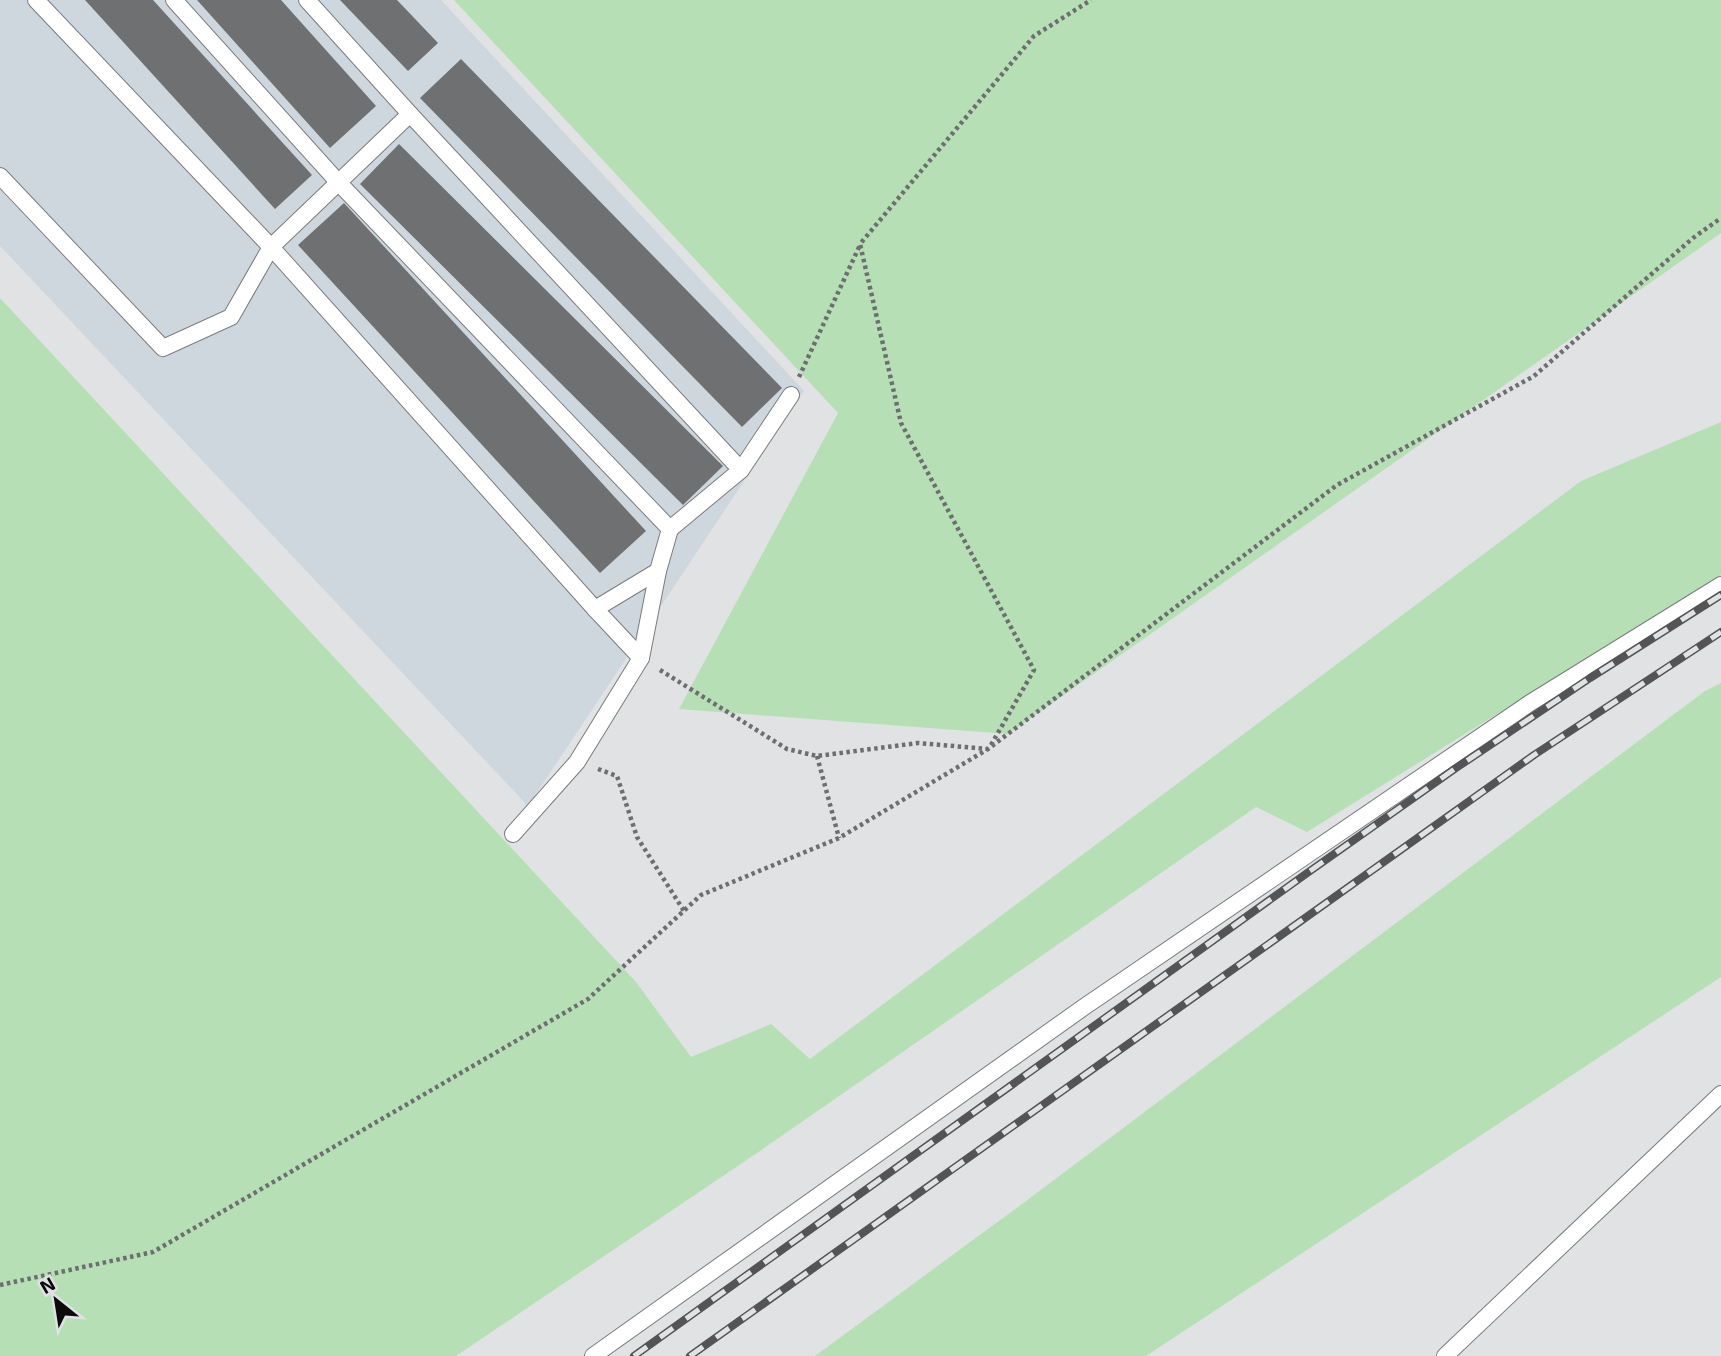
<svg xmlns="http://www.w3.org/2000/svg" width="1721" height="1356" font-family="'Exo 2',sans-serif">
	<style>
		.built { fill: #cfd7de }
		.green { fill: #b7dfb5 }
		.building { fill: #6e7071 }
		.lines { fill: none; stroke-linecap: round; stroke-linejoin: round }
		.service-casing { stroke: #7b7c7e; stroke-width: 18 }
		.path { stroke: #6d6e70; stroke-width: 4.5; stroke-dasharray: 3.5 3.5; stroke-linecap: butt }
		.service { stroke: #fff; stroke-width: 16 }
		.rail-casing { stroke: #545456; stroke-width: 8 }
		.rail { stroke: #e0e2e4; stroke-width: 5; stroke-dasharray: 16; stroke-linecap: butt }
	</style>
	<rect width="100%" height="100%" fill="#e0e2e4"/>
	<path class="built" d="M0 0H441L804 391 528 806 0 246Z"/>
	<g class="green">
		<path d="M454 0H1721V233L1008 734 679 709 838 413Z"/>
		<path d="M0 298 636 982 691 1057 771 1024 810 1059 1581 481 1721 422V575L1307 832 1256 807 760 1151 456 1356H0Z"/>
		<path d="M1721 683V977L1146 1356H815L1022 1204 1705 691Z"/>
	</g>
	<g class="building">
		<path d="M85 0H153L312 175 275 209Z"/>
		<path d="M197 0H281L376 106 330 148Z"/>
		<path d="M340 0H397L438 43 408 71Z"/>
		<path d="M461 59 782 388 742 427 420 98Z"/>
		<path d="M399 144 723 466 683 505 360 184Z"/>
		<path d="M344 203 646 531 600 573 298 245Z"/>
	</g>
	<g class="lines">
		<g class="service-casing">
			<g id="service">
				<path d="M36 0 271 247 595 609 641 658"/>
				<path d="M174 0 338 182 670 529"/>
				<path d="M307 0 410 114 741 470"/>
				<path d="M0 176 163 348 231 317 271 247 410 114"/>
				<path d="M595 609 658 571 670 529 741 470 791 395"/>
				<path d="M513 834 577 762 641 658 658 571"/>
				<path d="M593 1356 1084 1007 1530 703 1721 585"/>
				<path d="M1445 1356 1721 1094"/>
			</g>
		</g>
		<g class="path">
			<path d="M799 377 860 245"/>
			<path d="M660 670 787 749 817 756 918 743 988 749"/>
			<path d="M991 745 1034 670 901 423 860 244 1034 36 1091 0"/>
			<path d="M817 756 839 838"/>
			<path d="M598 769 617 776 637 837 684 911"/>
			<path d="M0 1285 153 1252 588 999 701 895 839 838 988 749 1337 485 1534 376 1693 238 1721 218"/>
		</g>
		<use href="#service" class="service"/>
		<g class="rail-casing">
			<g id="rail">
				<path d="M634 1356 1310 871 1456 768 1590 678 1721 595"/>
				<path d="M690 1356 1534 755 1721 632"/>
			</g>
		</g>
		<use href="#rail" class="rail"/>
	</g>
	<g transform="translate(56 1300) rotate(330)" stroke="#e0e2e4" stroke-width="5" paint-order="stroke">
	<path d="M0-5L12 26L0 18L-12 26Z" fill="#0b0b0c"/>
	<text y="-10" font-size="19" font-weight="bold" text-anchor="middle" fill="#0b0b0c">N</text>
	</g>
</svg>
